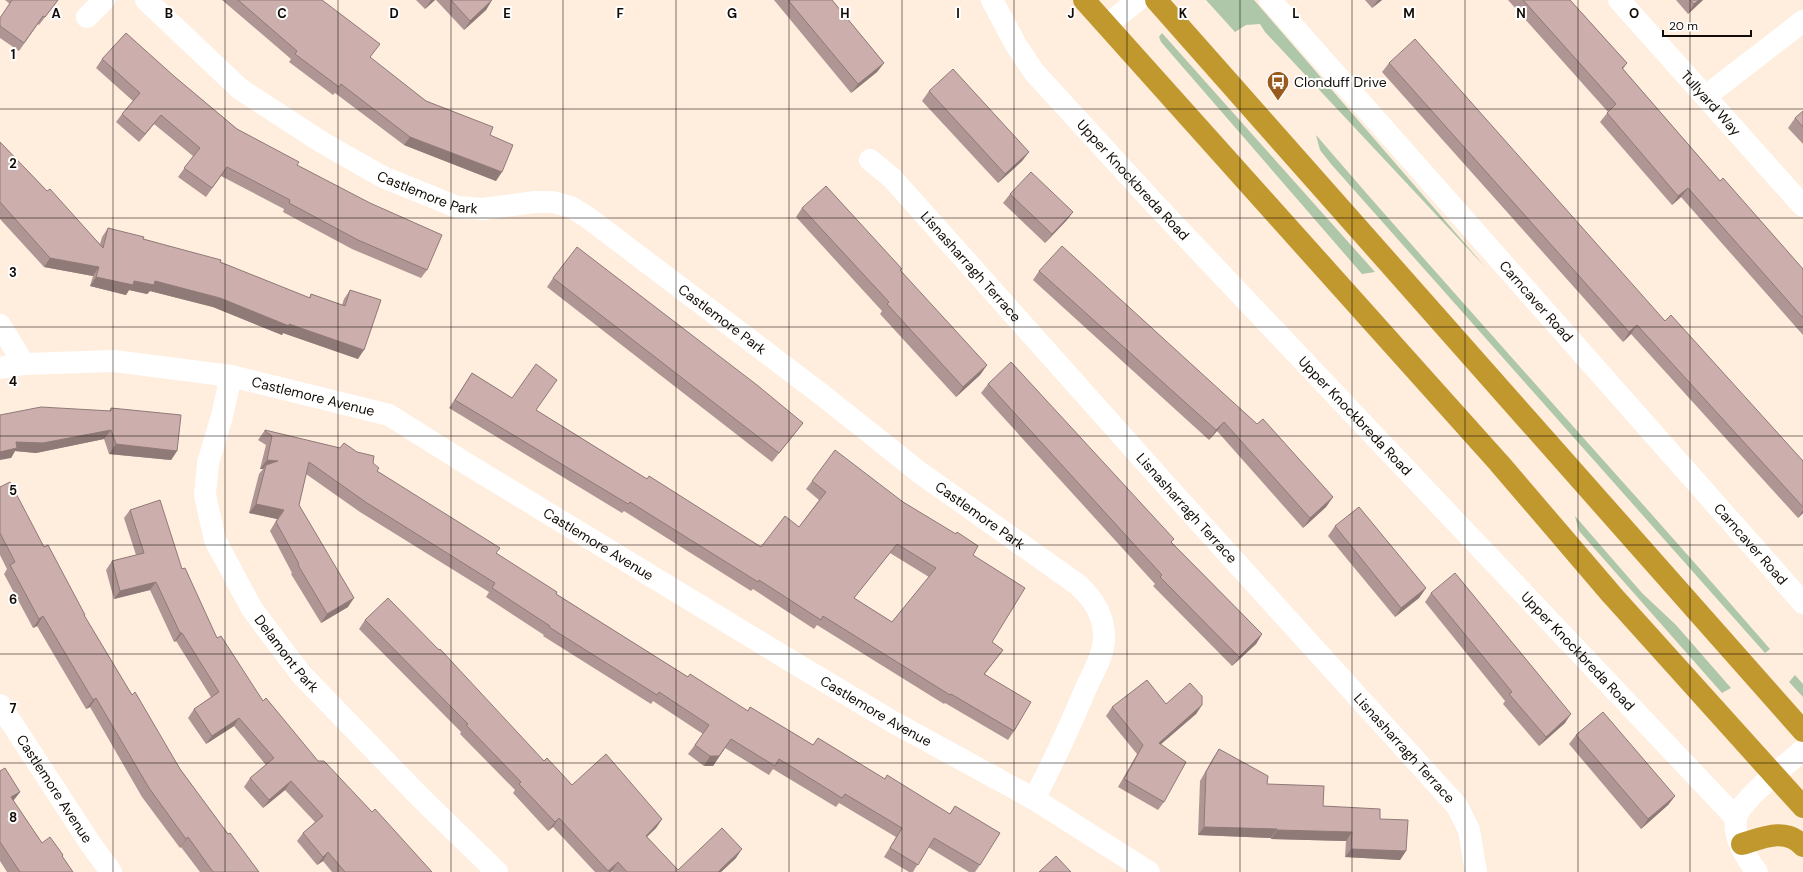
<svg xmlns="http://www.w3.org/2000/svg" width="1803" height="872" font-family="'DM Sans',sans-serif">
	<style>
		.green { fill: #aec7a9 }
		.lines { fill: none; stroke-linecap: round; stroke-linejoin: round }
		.street { stroke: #fff; stroke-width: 22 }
		.highway { stroke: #c1982d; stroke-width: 22 }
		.wall { fill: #af9694; fill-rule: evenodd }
		.shaded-wall { fill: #8f7a78 }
		.building { fill: #ccaeac; stroke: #8f7a78; fill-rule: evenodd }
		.grid { fill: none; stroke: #130c06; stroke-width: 1; stroke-opacity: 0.55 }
		.labels { text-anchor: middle; stroke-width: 4; stroke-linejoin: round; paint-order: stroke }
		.poi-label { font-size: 14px; fill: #130c06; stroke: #fefefe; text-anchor: start }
		.street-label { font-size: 14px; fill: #130c06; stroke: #fefefe }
		.grid-label { font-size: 13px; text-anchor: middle; font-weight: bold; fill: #130c06; stroke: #fefefe; stroke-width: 4; stroke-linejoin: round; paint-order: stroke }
	</style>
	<rect width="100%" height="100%" fill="#ffedde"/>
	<g class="green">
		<path d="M1206 0H1254L1486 268 1265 32 1260 24 1246 25 1235 32Z"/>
		<path d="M1162 33 1375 272 1362 274 1161 42 1159 37Z"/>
		<path d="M1316 135C1465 308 1620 476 1770 649L1765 653 1331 164 1320 150Z"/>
		<path d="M1575 516 1642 593 1676 625 1731 688 1722 693 1579 531Z"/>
		<path d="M1795 675 1803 684V697L1789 682Z"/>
	</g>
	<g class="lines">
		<g class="street">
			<path id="s1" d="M146 0 240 89 323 143 383 177 457 207 483 209 535 202H553L571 207 587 217 821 394 919 472 1077 584C1094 599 1105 616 1104 640 1103 656 1093 673 1086 688 1070 726 1053 763 1034 799"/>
			<path id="s2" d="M992 0 1016 45 1034 72 1153 202 1736 818"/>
			<path id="s3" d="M1270 0 1803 603"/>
			<path id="s4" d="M1619 0 1803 206"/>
			<path d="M87 17 104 0"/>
			<path d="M1107 25 1138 0"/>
			<path d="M1706 96 1803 21"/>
			<path id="s5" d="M870 160 892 178 1174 494 1457 806 1469 830 1476 872"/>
			<path d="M0 325 24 364"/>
			<path id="s6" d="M0 368 24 364 114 361 231 376 389 415 467 464 796 664 893 722 1034 799 1149 872"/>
			<path id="s7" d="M231 376 222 416 208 463 205 495 215 540 252 609 301 674 421 798 497 872"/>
			<path id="s8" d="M0 705 90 843 111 872"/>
			<path d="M1757 872C1747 859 1733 837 1736 819 1739 801 1788 763 1803 750"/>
		</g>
		<g class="highway">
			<path d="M1084 0 1499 463 1612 595 1803 807"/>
			<path d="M1156 0 1803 731"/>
			<path d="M1742 844C1762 838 1786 827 1803 846"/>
		</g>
	</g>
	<g class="wall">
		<path d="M5 0H58L39 25 38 24 19 51 0 38V18L10 4Z"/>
		<path d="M222 0H322L370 58 426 101 490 135 496 181 404 145 335 93 333 95 289 62 291 59Z"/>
		<path d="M416 0H435L425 9Z"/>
		<path d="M436 0H492L486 10 464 30Z"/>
		<path d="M774 0H832L884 63 877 72 851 93Z"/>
		<path d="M1365 0H1382L1372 8Z"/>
		<path d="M1508 0H1570L1627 63 1623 69 1720 181 1803 269V335L1681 197 1672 205 1600 122 1608 112Z"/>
		<path d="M1676 0H1703L1688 14Z"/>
		<path d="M102 59 175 77 237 129 297 165 427 270 421 278 352 249 283 212 284 209 221 176 206 197 178 177 193 156 154 124 139 142 116 122 122 114 133 101 96 68Z"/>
		<path d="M1389 63 1665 321 1803 461V513L1798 518 1631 334 1623 342 1382 72Z"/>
		<path d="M929 91 1029 152 1022 161 998 183 922 101Z"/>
		<path d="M1803 111V144L1788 128 1795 118Z"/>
		<path d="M0 142 47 191 100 244 102 237 108 228 220 262 309 298 311 294 342 305 344 299 350 290 358 359 283 333 282 335 213 307 150 291 147 294 129 290 126 295 90 286 93 276 44 267 0 219Z"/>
		<path d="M1010 194 1073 212 1066 221 1045 243 1003 203Z"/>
		<path d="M802 208 987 365 980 375 956 397 880 314 882 311 796 217Z"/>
		<path d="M1039 271 1333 497 1326 507 1303 528 1217 431 1209 440 1033 280Z"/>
		<path d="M553 278 803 423 796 432 772 462 547 287Z"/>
		<path d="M472 373 512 398 536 410 647 479 761 547 799 527 819 500 806 489 812 481 903 502 973 555 992 642 1003 650 985 674 1014 731 1008 740 945 703 944 704 817 625 814 629 753 589 751 591 624 511 622 513 449 408ZM890 553 929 577 892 622 854 598Z"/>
		<path d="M988 384 1172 543 1262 634 1256 644 1232 666 1153 586 1155 584 981 393Z"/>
		<path d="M111 408 177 451 171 460 109 454 104 439 36 453 15 451 11 458 0 415 109 411Z"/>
		<path d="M265 430 373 463 377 471 496 553 556 594 688 677 748 711 750 707 813 745 818 738 884 779 950 814 955 806 980 865 975 872H969L928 847 913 872H909L884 857 896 837 839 803 836 807 773 769 769 775 725 748 713 766H704L688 754 703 734 653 701 651 704 543 636 544 635 486 597 489 592 360 512 306 474 299 505 348 607 321 623 291 574 292 573 270 531 277 519 249 513 259 474 263 469H260L266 445 258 440Z"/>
		<path d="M0 487 44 547 85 615 84 616 132 695 180 769 228 834 259 872H200L181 847 180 848 142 797 90 707 86 709 37 626 33 628 4 574 7 569 0 555Z"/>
		<path d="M130 510 182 569 217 638 263 701 318 761 372 812 432 872H332L323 861 317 865 297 841 303 833 315 822 285 790 263 808 244 787 250 778 266 765 234 726 206 744 188 718 194 709 211 697 176 641 174 642 150 590 114 599 106 570 112 561 136 555 124 518Z"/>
		<path d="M1335 526 1426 588 1419 598 1395 617 1328 536Z"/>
		<path d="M1431 593 1565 723 1539 746 1503 704 1505 701 1425 602Z"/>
		<path d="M365 620 544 761 572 785 662 819 656 828 647 837 678 870 736 858 721 872H613L612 871 611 872H595L553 827 548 831 513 793 515 790 460 734 461 732 359 629Z"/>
		<path d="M1166 704 1202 705 1196 714 1161 744 1164 802 1158 810 1118 787 1137 754 1106 716 1112 707Z"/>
		<path d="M1576 735 1675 796 1668 805 1641 829 1569 744Z"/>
		<path d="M1219 749 1267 784 1323 806 1380 819 1406 851 1400 860 1345 857 1346 841 1271 839V838L1198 835 1200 781 1213 758Z"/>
		<path d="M0 771 20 792 13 801 42 843 63 855 62 856 73 872H7L0 861Z"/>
	</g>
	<g class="shaded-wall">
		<path d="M431 0H435L425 9Z"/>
		<path d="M492 0 486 10 464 30 470 21Z"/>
		<path d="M1378 0H1382L1372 8Z"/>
		<path d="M1699 0H1703L1688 14 1694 4Z"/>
		<path d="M884 63 877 72 851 93 858 84Z"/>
		<path d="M161 115 154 124 139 142 145 134Z"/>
		<path d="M410 137 502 172 496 181 404 145Z"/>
		<path d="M1029 152 1022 161 998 183 1005 174Z"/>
		<path d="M1688 188 1681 197 1672 205 1678 196Z"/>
		<path d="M1073 212 1066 221 1045 243 1052 234Z"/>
		<path d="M50 258 99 267 93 276 44 267Z"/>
		<path d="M96 277 134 281H155L220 298 289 324 364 350 358 359 283 333 282 335 213 307 150 291 147 294 129 290 126 295 90 286Z"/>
		<path d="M1637 325 1631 334 1623 342 1629 332Z"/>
		<path d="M987 365 980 375 956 397 963 387Z"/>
		<path d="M1224 422 1217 431 1209 440 1216 430Z"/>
		<path d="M111 430 104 439 36 453 15 451 11 458 0 460V452L16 442Z"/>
		<path d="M116 444 177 451 171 460 109 454Z"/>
		<path d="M267 460 278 461 266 465 263 469H260Z"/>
		<path d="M1333 497 1326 507 1303 528 1310 518Z"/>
		<path d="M256 504 284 510 277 519 249 513Z"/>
		<path d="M1803 510V513L1798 518Z"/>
		<path d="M156 582 150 590 114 599 120 591Z"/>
		<path d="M1426 588 1419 598 1395 617 1401 608Z"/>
		<path d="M354 598 348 607 321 623 327 614Z"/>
		<path d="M43 616 37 626 33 628 39 619Z"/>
		<path d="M180 633H182L176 641 174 642Z"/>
		<path d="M1262 634 1256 644 1232 666 1239 657Z"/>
		<path d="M96 698 90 707 86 709 93 700Z"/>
		<path d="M1202 705 1196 714 1153 751 1159 743Z"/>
		<path d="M1571 714 1565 723 1539 746 1546 737Z"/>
		<path d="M239 718 234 726 206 744 212 736Z"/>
		<path d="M725 748 713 766H704L710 756Z"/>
		<path d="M291 781 285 790 263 808 269 800Z"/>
		<path d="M20 792 13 801 11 797Z"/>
		<path d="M1675 796 1668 805 1641 829 1648 819Z"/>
		<path d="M559 818 553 827 548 831 555 822Z"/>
		<path d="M662 819 656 828 639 844 646 836Z"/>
		<path d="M1204 827 1277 829 1271 838 1198 835Z"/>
		<path d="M1277 830 1352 832 1346 841 1271 839Z"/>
		<path d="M188 837 181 847 180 848 186 839Z"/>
		<path d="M742 849 736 858 721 872H718Z"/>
		<path d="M1351 849 1406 851 1400 860 1345 857Z"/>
		<path d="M328 852 323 861 317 865 323 857Z"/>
		<path d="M618 862 612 871 611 872H608Z"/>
	</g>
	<g class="building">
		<path d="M12 0H58L45 17 43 16 24 43 0 26V18Z"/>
		<path d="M238 0H322L380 44 370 57 426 101 493 127 490 135 513 145 502 172 410 137 341 84 339 87 295 54 297 51Z"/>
		<path d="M451 0H492L470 21Z"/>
		<path d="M788 0H832L884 63 858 84Z"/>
		<path d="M1523 0H1570L1627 63 1622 68 1720 181 1723 178 1803 269V318L1688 188 1678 196 1607 113 1616 104Z"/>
		<path d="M1690 0H1699L1694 4Z"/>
		<path d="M126 33 175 77 237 129 299 162 297 165 370 203 442 235 427 270 358 240 289 203 290 200 227 167 212 188 184 168 200 148 161 115 145 134 122 114 140 93 102 59Z"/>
		<path d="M1415 39 1665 321 1671 315 1803 461V507L1637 325 1629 332 1389 63Z"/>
		<path d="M953 69 1029 152 1005 174 929 91Z"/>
		<path d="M1803 111V127L1795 118Z"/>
		<path d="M0 142 47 191 50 189 103 248 108 228 144 237 143 239 221 260 220 262 310 298 311 294 345 306 350 290 381 300 364 350 289 324V326L220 298 155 281 154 285 134 281 133 285 96 277 99 267 50 258 0 202Z"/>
		<path d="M1031 172 1073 212 1052 234 1010 194Z"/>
		<path d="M826 186 902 269 900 270 987 365 963 387 887 304 889 302 802 208Z"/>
		<path d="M1062 246 1257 424 1263 419 1333 497 1310 518 1224 422 1216 430 1039 271Z"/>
		<path d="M577 247 757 385 803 423 779 453 553 278Z"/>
		<path d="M1011 362 1174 539 1171 542 1262 634 1239 657 1160 577 1162 575 988 384Z"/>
		<path d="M536 364 557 380 536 410 647 479 649 476 761 547 785 516 799 527 826 492 812 481 835 450 903 502 956 534 957 532 978 546 973 555 1025 588 992 642 1003 650 984 674 1031 702 1014 731 951 694 950 695 823 616 821 620 759 580 758 582 630 502 628 504 455 400 472 373 512 398ZM897 544 936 568 892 622 854 598Z"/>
		<path d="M41 407 111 411V408L181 415 177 451 116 444 111 430 43 443 16 442 17 448 0 452V415Z"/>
		<path d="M265 430 340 448 344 443 357 452 374 456 373 463 379 468 377 471 500 548 496 553 557 592 556 594 688 677 690 674 748 711 750 707 813 745 818 738 885 779 887 775 950 814 955 806 1000 833 980 865 934 838 918 865 890 848 902 828 845 794 842 798 779 759 775 766 731 739 719 756H710L695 745 709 725 659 692 657 695 549 627 550 626 492 588 495 583 367 503 309 462 299 505 354 598 327 614 298 565 299 564 276 522 284 510 256 504 266 465 278 461 267 460 272 436 265 431Z"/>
		<path d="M10 482 44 547 48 545 85 615H84L132 695 135 692 180 769 228 834 230 833 259 872H213L188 837 186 839 149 788 96 698 93 700 43 616 39 619 10 565 15 562 0 533V487Z"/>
		<path d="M160 500 182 569 185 568 217 638 221 636 263 701 266 698 318 761H324L372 812 375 809 432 872H345L328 852 323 857 303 833 323 816 291 781 269 800 250 778 274 758 239 718 212 736 194 709 219 692 182 633H180L156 582 120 591 112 561 144 553 130 510Z"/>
		<path d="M1359 507 1426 588 1401 608 1335 526Z"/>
		<path d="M1455 573 1571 714 1546 737 1509 694 1512 692 1431 593Z"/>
		<path d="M388 598 439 650 440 649 544 761 547 758 572 785 606 754 662 819 646 836 678 870 722 828 742 849 718 872H627L618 862 608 871 559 818 555 822 519 784 521 782 466 725 468 724 365 620Z"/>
		<path d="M1147 680 1166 704 1190 683 1202 696V705L1159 743 1186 762 1164 802 1124 779 1143 745 1112 707Z"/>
		<path d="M1603 712 1675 796 1648 819 1576 735Z"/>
		<path d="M1219 749 1268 776 1267 784 1324 786 1323 806 1380 809V819L1408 820 1406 851 1351 849 1352 832 1277 830V829L1204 827 1206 772Z"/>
		<path d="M5 768 20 792 11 797 42 843 50 837 63 855 62 856 73 872H20L0 842V771Z"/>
		<path d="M1056 856 1071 872H1039Z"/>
	</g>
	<path class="grid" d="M113 0V872M225 0V872M338 0V872M451 0V872M563 0V872M676 0V872M789 0V872M902 0V872M1014 0V872M1127 0V872M1240 0V872M1352 0V872M1465 0V872M1578 0V872M1690 0V872M0 109H1803M0 218H1803M0 327H1803M0 436H1803M0 545H1803M0 654H1803M0 763H1803"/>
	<defs>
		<g id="bus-pin" transform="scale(1.15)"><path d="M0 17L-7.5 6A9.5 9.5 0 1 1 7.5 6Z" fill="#985a1f" stroke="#fefefe"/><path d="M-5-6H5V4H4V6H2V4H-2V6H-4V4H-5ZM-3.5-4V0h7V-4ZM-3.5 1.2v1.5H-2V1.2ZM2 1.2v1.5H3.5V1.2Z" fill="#fff"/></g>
	</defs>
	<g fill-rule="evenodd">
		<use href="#bus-pin" x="1278" y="82"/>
	</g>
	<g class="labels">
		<g class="poi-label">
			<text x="1294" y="87">Clonduff Drive</text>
		</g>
		<g class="street-label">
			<text dy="5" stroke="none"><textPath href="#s4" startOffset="138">Tullyard Way</textPath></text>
			<text dy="5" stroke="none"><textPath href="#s2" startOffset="230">Upper Knockbreda Road</textPath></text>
			<text dy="5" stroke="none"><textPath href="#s1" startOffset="345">Castlemore Park</textPath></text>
			<text dy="5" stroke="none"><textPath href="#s5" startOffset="147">Lisnasharragh Terrace</textPath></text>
			<text dy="5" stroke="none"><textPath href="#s3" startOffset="402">Carncaver Road</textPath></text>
			<text dy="5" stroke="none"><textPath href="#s1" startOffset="681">Castlemore Park</textPath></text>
			<text dy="5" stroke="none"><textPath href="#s6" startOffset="317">Castlemore Avenue</textPath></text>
			<text dy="5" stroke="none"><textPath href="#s2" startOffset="554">Upper Knockbreda Road</textPath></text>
			<text dy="5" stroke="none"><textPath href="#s5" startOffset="471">Lisnasharragh Terrace</textPath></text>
			<text dy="5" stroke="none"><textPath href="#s1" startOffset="1005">Castlemore Park</textPath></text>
			<text dy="5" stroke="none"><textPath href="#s6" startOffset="641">Castlemore Avenue</textPath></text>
			<text dy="5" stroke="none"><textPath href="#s3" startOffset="726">Carncaver Road</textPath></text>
			<text dy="5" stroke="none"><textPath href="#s2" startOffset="878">Upper Knockbreda Road</textPath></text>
			<text dy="5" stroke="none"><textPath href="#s7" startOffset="303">Delamont Park</textPath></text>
			<text dy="5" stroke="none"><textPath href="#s6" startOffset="965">Castlemore Avenue</textPath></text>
			<text dy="5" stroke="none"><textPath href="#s5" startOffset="795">Lisnasharragh Terrace</textPath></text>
			<text dy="5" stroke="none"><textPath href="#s8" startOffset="100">Castlemore Avenue</textPath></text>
		</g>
	</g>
	<g class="grid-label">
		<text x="56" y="18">A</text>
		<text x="169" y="18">B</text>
		<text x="282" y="18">C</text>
		<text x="394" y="18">D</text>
		<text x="507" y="18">E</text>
		<text x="620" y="18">F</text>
		<text x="732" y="18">G</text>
		<text x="845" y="18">H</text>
		<text x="958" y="18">I</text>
		<text x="1071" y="18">J</text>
		<text x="1183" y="18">K</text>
		<text x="1296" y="18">L</text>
		<text x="1409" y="18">M</text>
		<text x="1521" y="18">N</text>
		<text x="1634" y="18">O</text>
		<text x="13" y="59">1</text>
		<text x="13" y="168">2</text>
		<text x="13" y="277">3</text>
		<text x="13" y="386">4</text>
		<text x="13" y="495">5</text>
		<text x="13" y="604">6</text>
		<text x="13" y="713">7</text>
		<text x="13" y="822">8</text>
	</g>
	<path d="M1663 30v6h88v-6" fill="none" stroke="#130c06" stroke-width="2"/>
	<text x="1669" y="30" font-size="12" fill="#130c06" stroke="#fefefe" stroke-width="3" paint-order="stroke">20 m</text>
</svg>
